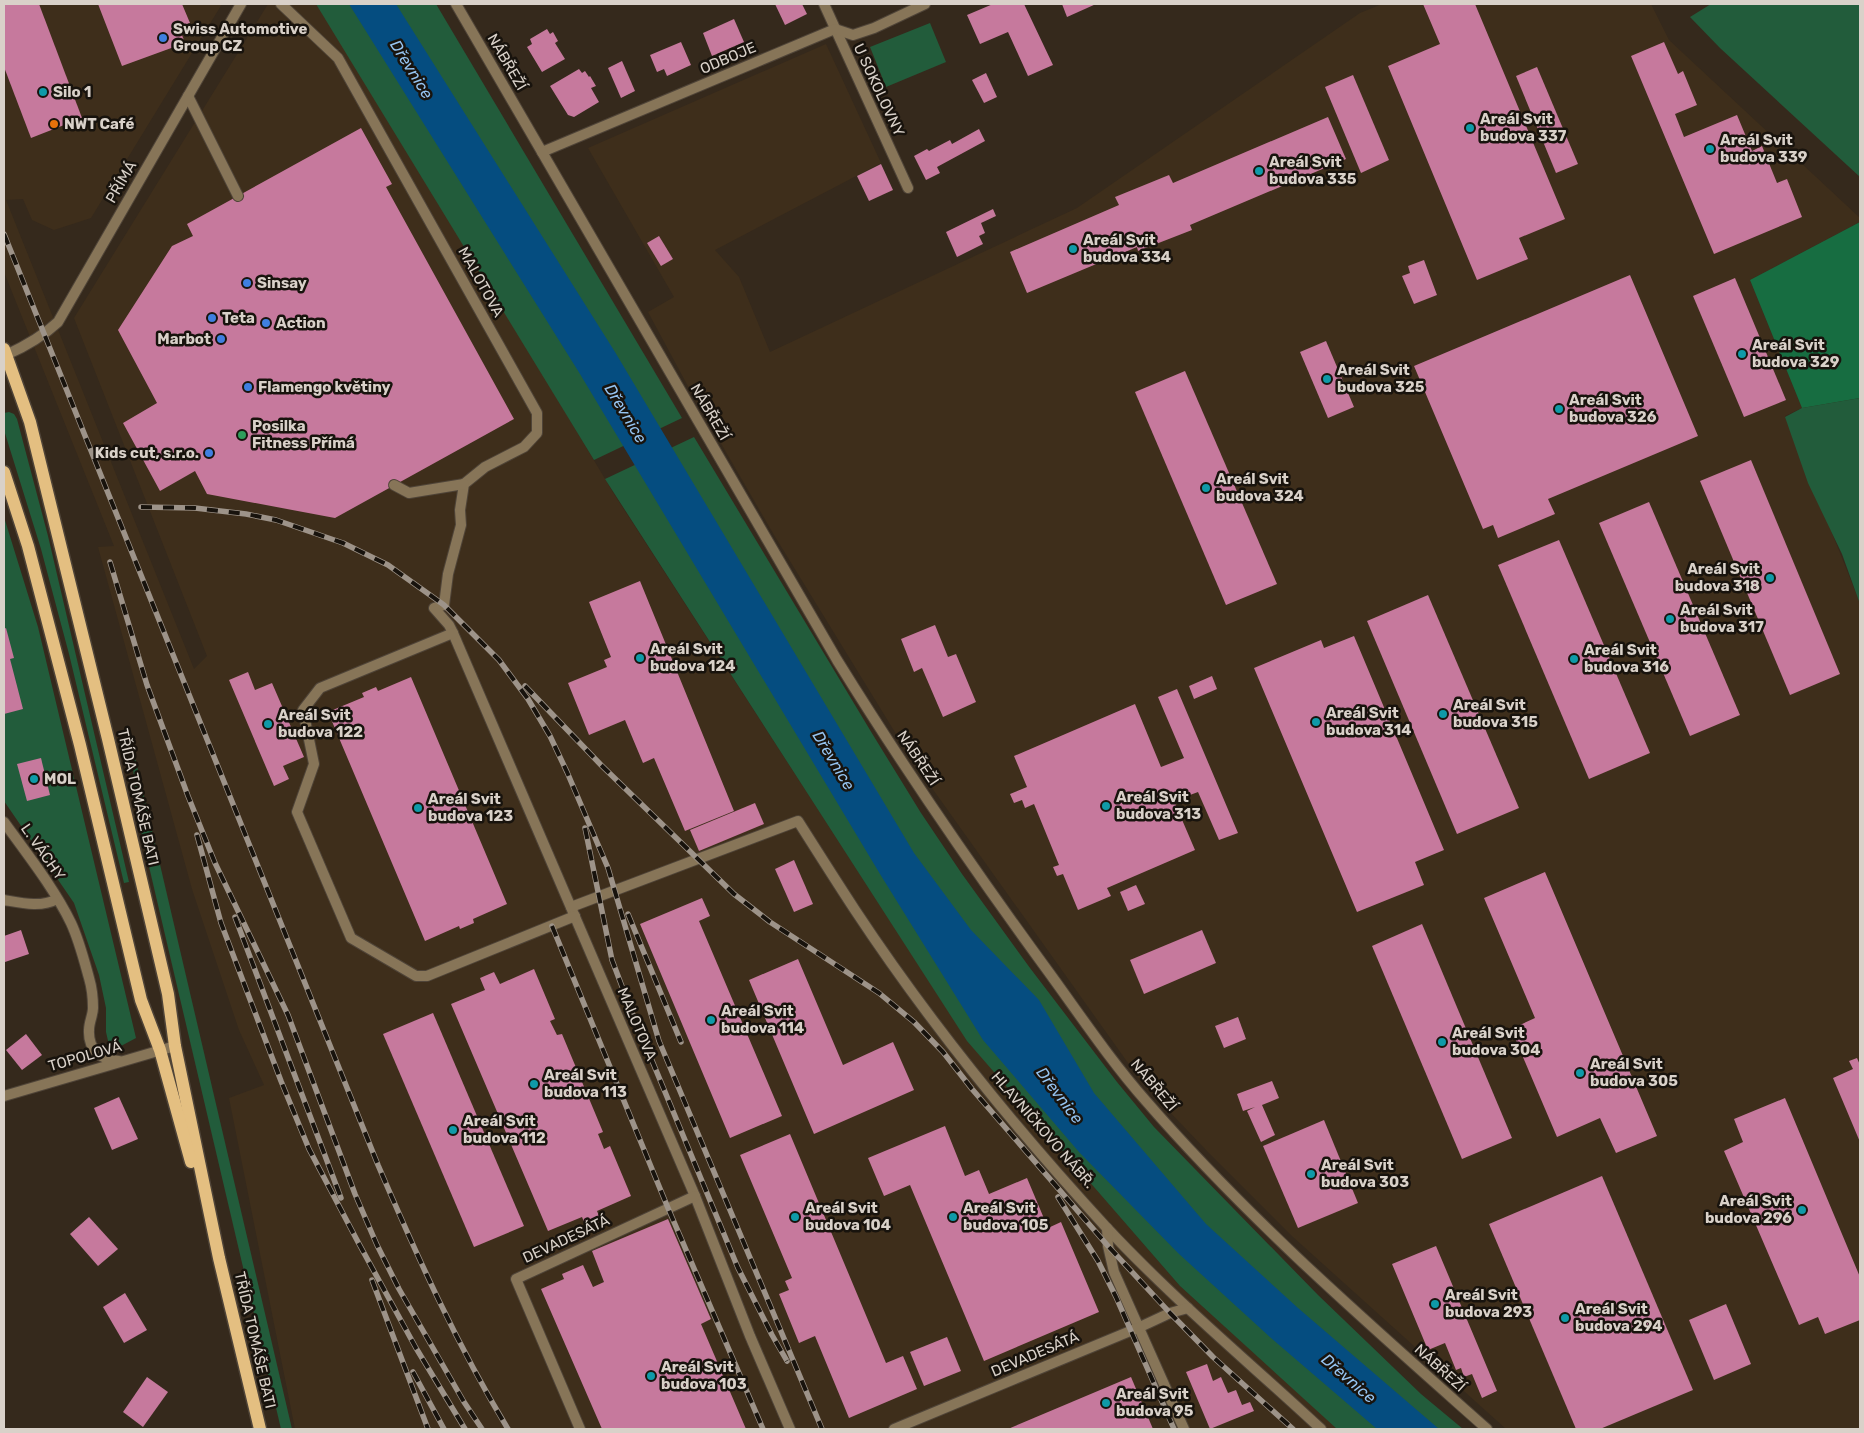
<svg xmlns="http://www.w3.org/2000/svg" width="1864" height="1433" font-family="Rubik,sans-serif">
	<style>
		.built { fill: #3e2e1b }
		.green { fill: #225c3b }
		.forest { fill: #176d41 }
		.water { fill: #054d80 }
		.building { fill: #c6799d }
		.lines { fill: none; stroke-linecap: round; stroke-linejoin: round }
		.minor-casing { stroke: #4f4438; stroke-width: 12 }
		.tertiary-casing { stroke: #4f4438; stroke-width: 12 }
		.primary-casing { stroke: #4f4438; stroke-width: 15 }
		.minor { stroke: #877558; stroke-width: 10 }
		.tertiary { stroke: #877558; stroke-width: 10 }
		.primary { stroke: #e4bf81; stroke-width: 12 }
		.rail-casing { stroke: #9d9389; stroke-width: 5.5 }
		.rail { stroke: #18130d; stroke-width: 4; stroke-dasharray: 11; stroke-linecap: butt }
		.shop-dot { fill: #3f7fe0; stroke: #18130d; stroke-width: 2 }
		.culture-dot { fill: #0f9aa8; stroke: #18130d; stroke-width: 2 }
		.food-dot { fill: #e8710a; stroke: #18130d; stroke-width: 2 }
		.leisure-dot { fill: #2e9e5b; stroke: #18130d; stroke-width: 2 }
		.labels { text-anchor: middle; stroke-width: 5; stroke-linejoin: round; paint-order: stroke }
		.poi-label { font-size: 15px; font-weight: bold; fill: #d9d1c9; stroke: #18130d; text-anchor: start }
		.street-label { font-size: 15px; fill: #d9d1c9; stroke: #18130d }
		.water-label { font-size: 16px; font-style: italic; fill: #95c4f1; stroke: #18130d }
	</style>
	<rect width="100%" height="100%" fill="#35291c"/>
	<g class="built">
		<path d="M4 4H222L91 218 54 230 32 220 23 199 6 200 194 669 207 656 74 318 268 4H322L614 494 967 1040 1180 1286 1338 1429H295L229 1098 264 1085 239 1030 192 889 98 547 114 546 4 272Z"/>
		<path d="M1382 4H1651L1669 40 1860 218V222L1750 280 1802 408 1785 416 1860 603V1429H1506L1293 1237 1207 1151 1143 1084 912 760 774 535 690 390 648 312 674 297 588 148 826 44 881 163 715 250 739 277 770 352 1077 208 1360 13Z"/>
	</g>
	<g class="green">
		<path d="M316 4H436L682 418 594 460Z"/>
		<path d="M1711 4H1860V177L1720 48 1690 17Z"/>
		<path d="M930 23 946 62 886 87 870 47Z"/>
		<path d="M1860 398V604L1842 554 1808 483 1785 417 1802 408Z"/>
		<path d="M9 412 14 414 17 419 48 536 129 882 124 883 69 654 41 549 4 430V413Z"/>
		<path d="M694 437 873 735 921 813 962 874 1030 968 1117 1082 1154 1127 1318 1295 1421 1394 1463 1429H1337L1180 1286 967 1041 605 479Z"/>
		<path d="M4 517 38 627 136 1038 121 1046 109 1045 106 1032V1008L99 975 74 903 4 801Z"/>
		<path d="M129 732 292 1429H281L147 858 139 823Z"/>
	</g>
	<path class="forest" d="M1860 222V398L1802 408 1750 280Z"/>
	<path class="water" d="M349 4H396L615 352 914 853 971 930 1039 1000 1094 1093 1206 1224 1298 1308 1439 1429H1377L1271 1338 1178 1253 1079 1152 983 1040 880 874 580 374Z"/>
	<g class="building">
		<path d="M4 4H39L82 118 31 138 4 67Z"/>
		<path d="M98 4H182L190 23 179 27 185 43 122 66Z"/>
		<path d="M775 4H802L807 14 785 25Z"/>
		<path d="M993 4H1024L1053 65 1028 76 1008 32 980 44 967 15Z"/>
		<path d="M1062 4H1096L1067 17Z"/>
		<path d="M1423 4H1475L1565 219 1519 238 1528 259 1477 280 1388 66 1440 44Z"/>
		<path d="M734 19 744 42 712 56 703 33Z"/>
		<path d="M547 29 550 34 553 32 558 41 555 43 565 59 542 72 527 47 532 44 530 39Z"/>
		<path d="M681 42 691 65 667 76 664 69 657 72 650 55Z"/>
		<path d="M1664 42 1678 74 1683 71 1697 105 1675 114 1684 137 1737 115 1752 151 1762 146 1777 183 1787 179 1802 217 1714 254 1631 56Z"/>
		<path d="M622 61 635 91 621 98 608 68Z"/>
		<path d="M1537 67 1578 164 1556 173 1516 76Z"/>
		<path d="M579 69 582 73 585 71 589 77 590 76 596 86 591 88 599 102 574 117 568 115 550 86Z"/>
		<path d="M986 73 997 97 984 103 972 80Z"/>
		<path d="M1353 75 1389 160 1361 173 1325 87Z"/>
		<path d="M1328 117 1346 159 1190 225 1192 230 1138 251 1137 247 1027 293 1010 252 1119 205 1115 197 1169 175 1173 183Z"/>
		<path d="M361 128 392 184 386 187 514 419 335 518 207 494 195 471 160 491 123 423 157 403 118 330 172 246 193 236 187 224Z"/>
		<path d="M979 129 985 141 937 167 940 173 926 180 914 156 927 149 929 151 950 140 952 144Z"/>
		<path d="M881 164 893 190 869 201 857 176Z"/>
		<path d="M993 209 996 216 981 223 985 233 979 236 983 244 957 257 946 232Z"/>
		<path d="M659 236 673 259 661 266 647 243Z"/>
		<path d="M1424 260 1437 295 1414 304 1402 276 1410 273 1408 266Z"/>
		<path d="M1630 275 1698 436 1548 499 1555 514 1498 538 1493 525 1483 529 1414 366Z"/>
		<path d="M1735 278 1786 400 1744 417 1693 296Z"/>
		<path d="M1326 341 1354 407 1328 418 1300 352Z"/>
		<path d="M1185 371 1277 584 1226 605 1135 392Z"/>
		<path d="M1751 460 1840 674 1790 695 1700 481Z"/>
		<path d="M1649 502 1740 715 1690 736 1599 523Z"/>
		<path d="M1559 540 1650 753 1589 779 1498 565Z"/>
		<path d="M640 581 734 811 685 831 654 758 643 763 625 720 589 735 568 683 607 667 604 660 611 657 589 602Z"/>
		<path d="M1428 595 1519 808 1457 834 1367 621Z"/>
		<path d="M935 625 948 657 956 654 976 702 943 717 922 668 914 672 901 639Z"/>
		<path d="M6 628 14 658 10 659 23 709 4 714V629Z"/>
		<path d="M1354 636 1444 850 1415 862 1424 885 1357 912 1254 668 1321 640 1324 648Z"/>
		<path d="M248 672 255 690 272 683 304 757 283 766 289 779 274 786 229 680Z"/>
		<path d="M1212 676 1217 689 1194 699 1189 686Z"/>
		<path d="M411 677 507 904 473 919 474 923 460 929 459 926 425 941 328 712 364 697 362 693 376 687 378 691Z"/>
		<path d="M1177 689 1238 833 1219 840 1198 792 1174 801 1195 850 1107 888 1111 896 1078 910 1063 874 1057 876 1053 867 1059 865 1034 804 1025 808 1022 800 1014 803 1010 794 1027 787 1014 756 1135 704 1161 767 1184 758 1158 697Z"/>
		<path d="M41 758 50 795 27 801 17 764Z"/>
		<path d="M755 803 764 824 699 851 690 830Z"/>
		<path d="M794 860 813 904 794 912 775 869Z"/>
		<path d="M1545 872 1657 1136 1616 1153 1600 1118 1557 1137 1511 1029 1535 1018 1484 898Z"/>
		<path d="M1136 885 1145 904 1128 911 1120 892Z"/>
		<path d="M702 898 710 916 699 921 782 1116 730 1138 640 924Z"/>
		<path d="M1422 924 1512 1138 1462 1159 1372 946Z"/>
		<path d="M21 930 29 954 5 962 4 936Z"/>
		<path d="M1202 930 1216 963 1144 994 1130 960Z"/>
		<path d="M798 959 843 1065 893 1042 914 1090 814 1134 749 980Z"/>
		<path d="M534 969 555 1019 550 1021 557 1035 562 1034 603 1132 598 1134 604 1149 610 1146 631 1196 597 1211 602 1223 587 1229 582 1217 548 1231 451 1004 485 990 480 978 494 972 500 984Z"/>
		<path d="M433 1013 524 1226 474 1247 383 1034Z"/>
		<path d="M1238 1017 1246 1039 1224 1048 1215 1026Z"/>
		<path d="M26 1034 42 1055 22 1070 6 1050Z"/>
		<path d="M1857 1058 1860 1065V1142L1833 1078 1853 1069 1849 1061Z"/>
		<path d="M1272 1081 1279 1098 1262 1105 1275 1135 1261 1142 1247 1111 1255 1107 1243 1111 1237 1094Z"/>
		<path d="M119 1097 138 1139 112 1150 94 1108Z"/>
		<path d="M1785 1098 1860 1277V1320L1825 1334 1818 1317 1799 1325 1724 1151 1743 1142 1734 1119Z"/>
		<path d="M1324 1120 1358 1203 1298 1228 1263 1146Z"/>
		<path d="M945 1126 965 1176 979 1170 989 1194 1027 1178 1048 1228 1061 1222 1099 1312 984 1361 910 1185 884 1196 868 1158Z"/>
		<path d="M790 1134 886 1363 903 1356 917 1389 849 1418 815 1336 799 1343 779 1294 789 1290 785 1281 792 1278 740 1155Z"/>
		<path d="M1602 1176 1693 1390 1600 1429H1576L1489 1224Z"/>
		<path d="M89 1217 118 1249 98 1266 70 1234Z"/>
		<path d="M668 1219 711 1319 701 1324 746 1429H602L541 1289 564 1279 562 1274 583 1265 593 1287 604 1282 592 1251Z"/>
		<path d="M1436 1246 1497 1391 1482 1398 1472 1374 1464 1377 1461 1368 1456 1370 1445 1343 1428 1350 1392 1264Z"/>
		<path d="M125 1293 147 1330 124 1343 103 1307Z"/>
		<path d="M1726 1304 1751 1364 1714 1380 1689 1320Z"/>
		<path d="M947 1337 961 1371 924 1386 910 1352Z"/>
		<path d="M1207 1364 1213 1381 1221 1377 1228 1393 1236 1390 1242 1405 1250 1402 1254 1411 1210 1429 1186 1372Z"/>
		<path d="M147 1377 168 1392 143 1427 123 1412Z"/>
		<path d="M1131 1377 1153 1429H1008Z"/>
	</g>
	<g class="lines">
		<g class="minor-casing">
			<g id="minor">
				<path d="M281 4 338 58 537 413V433L524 447 485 467 464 484 460 510 461 525 448 574 444 605 434 608 449 625 453 633 695 1196 750 1336 790 1429"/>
				<path d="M824 4 908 188"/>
				<path d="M188 96 238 196"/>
				<path d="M542 152 835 29 853 35 874 28 925 4"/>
				<path d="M6 355C26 346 42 337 58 322L241 4"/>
				<path d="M394 485 409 493 464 484"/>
				<path d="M453 633 320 688 303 710 314 764 297 812 351 938 416 976H427L575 916"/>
				<path d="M4 822C27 854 54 888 71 923 79 940 84 960 89 978 92 988 93 997 93 1008 93 1015 89 1022 89 1030 88 1050 101 1060 119 1061"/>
				<path d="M4 900C21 903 41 908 57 899"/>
				<path d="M571 907 798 821C817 851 836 881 855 910 929 1022 1015 1128 1106 1227 1173 1299 1249 1362 1321 1429"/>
				<path d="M4 1096 175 1046"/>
				<path d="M1107 1228 1108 1246 1114 1272 1184 1429"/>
				<path d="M580 1429 516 1279 695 1196"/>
				<path d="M894 1429 1140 1327 1170 1313 1188 1308"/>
			</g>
		</g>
		<g class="tertiary-casing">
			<path id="tertiary" d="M456 4 837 660C902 765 972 867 1045 967 1078 1012 1109 1059 1146 1101 1250 1221 1369 1324 1487 1429"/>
		</g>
		<g class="primary-casing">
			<g id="primary">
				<path d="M4 349 30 422 108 739 168 994 175 1046 219 1258 260 1429"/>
				<path d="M4 472 28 546 80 745 141 1000 160 1050 191 1162"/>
			</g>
		</g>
		<use href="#minor" class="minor"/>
		<use href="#tertiary" class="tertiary"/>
		<use href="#primary" class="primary"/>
		<g class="rail-casing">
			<g id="rail">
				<path d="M4 234 378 1165C417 1256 457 1345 508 1429"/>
				<path d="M141 507 195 508 246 514 276 520 343 543 388 565 444 605 499 660 528 699 550 736 567 772 608 868 659 1041 822 1429"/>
				<path d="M110 562 147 685 188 796 215 863 288 1015 355 1194 377 1245 399 1289 464 1402 482 1429"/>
				<path d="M525 686 601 765 734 894 770 922 879 993 914 1022 943 1052 972 1089 1108 1246 1170 1313 1213 1357 1293 1429"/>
				<path d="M585 828 612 960 629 1005 738 1268 772 1335 787 1361"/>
				<path d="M197 835 221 923 281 1081 309 1149 358 1242 416 1348 465 1429"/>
				<path d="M628 914 681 1042"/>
				<path d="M235 917 341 1198"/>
				<path d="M552 926 668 1208 763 1429"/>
				<path d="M1058 1197 1098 1261 1116 1297 1174 1429"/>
				<path d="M372 1280 428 1429"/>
				<path d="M413 1372 444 1429"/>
			</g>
		</g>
		<use href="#rail" class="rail"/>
	</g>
	<g class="shop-dot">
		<circle cx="163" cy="38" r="5"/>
		<circle cx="247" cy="283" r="5"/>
		<circle cx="212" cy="318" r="5"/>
		<circle cx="266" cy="323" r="5"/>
		<circle cx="221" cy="339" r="5"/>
		<circle cx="248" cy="387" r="5"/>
		<circle cx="209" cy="453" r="5"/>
	</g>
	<g class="culture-dot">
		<circle cx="43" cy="92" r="5"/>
		<circle cx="1470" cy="128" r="5"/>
		<circle cx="1710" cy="149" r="5"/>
		<circle cx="1259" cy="171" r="5"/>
		<circle cx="1073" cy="249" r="5"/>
		<circle cx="1742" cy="354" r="5"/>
		<circle cx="1327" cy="379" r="5"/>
		<circle cx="1559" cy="409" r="5"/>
		<circle cx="1206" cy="488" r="5"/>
		<circle cx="1770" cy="578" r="5"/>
		<circle cx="1670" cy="619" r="5"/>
		<circle cx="640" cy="658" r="5"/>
		<circle cx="1574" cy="659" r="5"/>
		<circle cx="1443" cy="714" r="5"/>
		<circle cx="1316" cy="722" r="5"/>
		<circle cx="268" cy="724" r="5"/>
		<circle cx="34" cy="779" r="5"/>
		<circle cx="1106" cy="806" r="5"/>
		<circle cx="418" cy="808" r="5"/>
		<circle cx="711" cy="1020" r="5"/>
		<circle cx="1442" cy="1042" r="5"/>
		<circle cx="1580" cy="1073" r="5"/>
		<circle cx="534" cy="1084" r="5"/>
		<circle cx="453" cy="1130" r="5"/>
		<circle cx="1311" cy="1174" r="5"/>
		<circle cx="1802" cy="1210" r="5"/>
		<circle cx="795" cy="1217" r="5"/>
		<circle cx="953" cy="1217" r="5"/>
		<circle cx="1435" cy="1304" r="5"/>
		<circle cx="1565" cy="1318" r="5"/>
		<circle cx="651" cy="1376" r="5"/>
		<circle cx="1106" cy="1403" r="5"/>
	</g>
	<circle class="food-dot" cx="54" cy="124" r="5"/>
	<circle class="leisure-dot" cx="242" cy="435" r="5"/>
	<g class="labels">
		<g class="poi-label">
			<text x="173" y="34">Swiss Automotive<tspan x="173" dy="17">Group CZ</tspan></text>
			<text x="53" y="97">Silo 1</text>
			<text x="1480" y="124">Areál Svit<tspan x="1480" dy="17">budova 337</tspan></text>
			<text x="64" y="129">NWT Café</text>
			<text x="1720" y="145">Areál Svit<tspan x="1720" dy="17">budova 339</tspan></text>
			<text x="1269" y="167">Areál Svit<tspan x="1269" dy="17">budova 335</tspan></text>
			<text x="1083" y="245">Areál Svit<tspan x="1083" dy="17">budova 334</tspan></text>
			<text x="257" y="288">Sinsay</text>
			<text x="222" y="323">Teta</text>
			<text x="276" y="328">Action</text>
			<text x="211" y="344" text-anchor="end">Marbot</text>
			<text x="1752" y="350">Areál Svit<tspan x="1752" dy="17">budova 329</tspan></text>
			<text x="1337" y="375">Areál Svit<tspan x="1337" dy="17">budova 325</tspan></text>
			<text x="258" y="392">Flamengo květiny</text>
			<text x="1569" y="405">Areál Svit<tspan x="1569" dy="17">budova 326</tspan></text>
			<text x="252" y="431">Posilka<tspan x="252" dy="17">Fitness Přímá</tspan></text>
			<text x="199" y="458" text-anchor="end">Kids cut, s.r.o.</text>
			<text x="1216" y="484">Areál Svit<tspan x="1216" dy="17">budova 324</tspan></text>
			<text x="1760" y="574" text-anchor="end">Areál Svit<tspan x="1760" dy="17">budova 318</tspan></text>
			<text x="1680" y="615">Areál Svit<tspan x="1680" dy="17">budova 317</tspan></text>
			<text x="650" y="654">Areál Svit<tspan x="650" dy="17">budova 124</tspan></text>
			<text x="1584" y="655">Areál Svit<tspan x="1584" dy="17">budova 316</tspan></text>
			<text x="1453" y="710">Areál Svit<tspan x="1453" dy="17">budova 315</tspan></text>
			<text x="1326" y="718">Areál Svit<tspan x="1326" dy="17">budova 314</tspan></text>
			<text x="278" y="720">Areál Svit<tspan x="278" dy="17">budova 122</tspan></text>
			<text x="44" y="784">MOL</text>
			<text x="1116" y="802">Areál Svit<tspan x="1116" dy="17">budova 313</tspan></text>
			<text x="428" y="804">Areál Svit<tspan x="428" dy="17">budova 123</tspan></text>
			<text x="721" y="1016">Areál Svit<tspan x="721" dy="17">budova 114</tspan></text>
			<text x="1452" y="1038">Areál Svit<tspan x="1452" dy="17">budova 304</tspan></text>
			<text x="1590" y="1069">Areál Svit<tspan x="1590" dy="17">budova 305</tspan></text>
			<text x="544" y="1080">Areál Svit<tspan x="544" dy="17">budova 113</tspan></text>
			<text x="463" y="1126">Areál Svit<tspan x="463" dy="17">budova 112</tspan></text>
			<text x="1321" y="1170">Areál Svit<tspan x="1321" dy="17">budova 303</tspan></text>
			<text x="1792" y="1206" text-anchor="end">Areál Svit<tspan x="1792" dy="17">budova 296</tspan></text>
			<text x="805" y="1213">Areál Svit<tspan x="805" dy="17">budova 104</tspan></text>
			<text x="963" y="1213">Areál Svit<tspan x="963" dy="17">budova 105</tspan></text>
			<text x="1445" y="1300">Areál Svit<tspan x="1445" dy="17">budova 293</tspan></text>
			<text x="1575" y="1314">Areál Svit<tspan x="1575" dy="17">budova 294</tspan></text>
			<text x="661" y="1372">Areál Svit<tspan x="661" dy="17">budova 103</tspan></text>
			<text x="1116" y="1399">Areál Svit<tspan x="1116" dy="17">budova 95</tspan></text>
		</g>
		<g class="street-label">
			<text transform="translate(728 58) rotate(-23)" y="5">ODBOJE</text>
			<text transform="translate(507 62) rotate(60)" y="5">NÁBŘEŽÍ</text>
			<text transform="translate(879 90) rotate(65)" y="5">U SOKOLOVNY</text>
			<text transform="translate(121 182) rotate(-60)" y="5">PŘÍMÁ</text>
			<text transform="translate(481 282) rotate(61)" y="5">MALOTOVA</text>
			<text transform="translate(710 412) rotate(60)" y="5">NÁBŘEŽÍ</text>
			<text transform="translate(918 758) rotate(56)" y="5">NÁBŘEŽÍ</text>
			<text transform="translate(138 797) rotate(77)" y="5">TŘÍDA TOMÁŠE BATI</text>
			<text transform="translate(43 852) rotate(55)" y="5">L. VÁCHY</text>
			<text transform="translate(637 1024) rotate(67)" y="5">MALOTOVA</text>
			<text transform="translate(85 1056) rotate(-16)" y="5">TOPOLOVÁ</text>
			<text transform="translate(1154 1085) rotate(50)" y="5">NÁBŘEŽÍ</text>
			<text transform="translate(1043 1130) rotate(49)" y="5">HLAVNIČKOVO NÁBŘ.</text>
			<text transform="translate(566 1239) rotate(-25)" y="5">DEVADESÁTÁ</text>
			<text transform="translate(255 1340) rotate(77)" y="5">TŘÍDA TOMÁŠE BATI</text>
			<text transform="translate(1035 1354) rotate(-23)" y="5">DEVADESÁTÁ</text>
			<text transform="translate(1440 1368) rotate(42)" y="5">NÁBŘEŽÍ</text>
		</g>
		<g class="water-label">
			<text transform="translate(412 69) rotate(58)" y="6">Dřevnice</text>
			<text transform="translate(626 413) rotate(59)" y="6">Dřevnice</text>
			<text transform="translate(834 760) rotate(59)" y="6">Dřevnice</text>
			<text transform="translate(1060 1095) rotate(53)" y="6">Dřevnice</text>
			<text transform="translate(1349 1378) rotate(41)" y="6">Dřevnice</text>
		</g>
	</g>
	<rect width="1864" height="1433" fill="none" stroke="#d9d1c9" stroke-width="10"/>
</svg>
